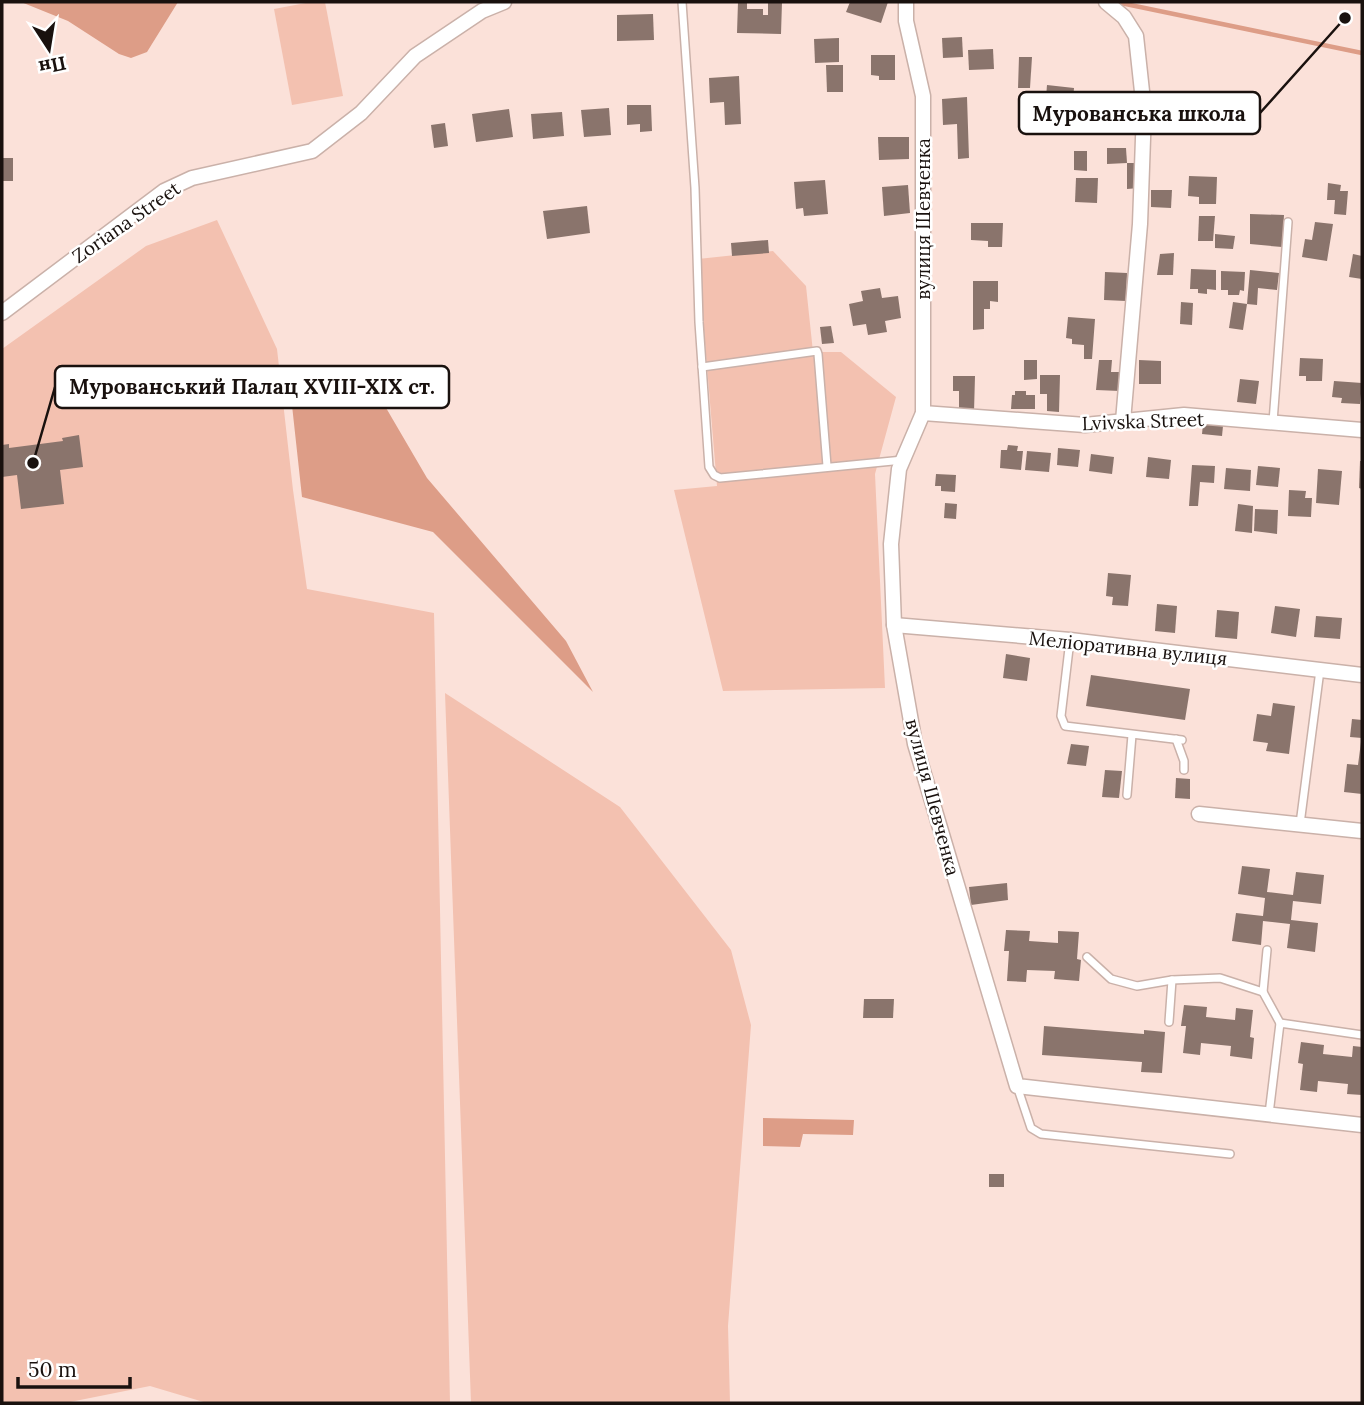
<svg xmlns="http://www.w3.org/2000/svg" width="1364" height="1405" font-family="Lora,serif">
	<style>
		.green { fill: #f3c1b0 }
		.water { fill: #dd9d87 }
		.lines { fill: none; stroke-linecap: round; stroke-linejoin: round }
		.stream { stroke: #dd9d87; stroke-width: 4.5 }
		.building { fill: #8a746c }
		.lane-casing { stroke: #cab1a9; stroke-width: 10 }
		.street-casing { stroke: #cab1a9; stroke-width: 17 }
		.lane { stroke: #fff; stroke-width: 7 }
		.street { stroke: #fff; stroke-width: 14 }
		.labels { text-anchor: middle; stroke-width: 5; stroke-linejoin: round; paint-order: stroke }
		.street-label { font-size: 19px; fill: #19110e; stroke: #fff }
		.leader { fill: none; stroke: #19110e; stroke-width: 2.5 }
		.callout-dot { fill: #19110e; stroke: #fff; stroke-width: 2.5 }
		.callout { fill: #fff; stroke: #19110e; stroke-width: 2.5 }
		.callout-label { font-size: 21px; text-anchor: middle; font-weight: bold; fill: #19110e }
	</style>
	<rect width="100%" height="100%" fill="#fbe1d9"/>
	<g class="green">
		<path d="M311 2H325L343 96 292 105 274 9Z"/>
		<path d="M217 220 277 349 293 490 307 589 434 613 450 1403H207L150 1386 65 1403H2V349L146 246Z"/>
		<path d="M773 251 806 286 813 352H841L896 397 875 474 885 688 723 691 674 490 717 486 698 259Z"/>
		<path d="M445 693 620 807 731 950 751 1025 728 1326 730 1403H471Z"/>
	</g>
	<g class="water">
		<path d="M21 2H178L147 52 131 58 119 54 68 21Z"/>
		<path d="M290 387 375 389 427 478 566 641 593 692 433 532 302 497Z"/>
		<path d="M763 1118 854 1120 853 1135 803 1134 800 1147 763 1146Z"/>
	</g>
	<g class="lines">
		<path class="stream" d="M1116 2 1362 53"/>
	</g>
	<g class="building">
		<path d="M738 2H747V9H763V15H768V2H782L781 34 737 33Z"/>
		<path d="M850 2H888L881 23 846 12Z"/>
		<path d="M653 14 654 40 617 41V15Z"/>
		<path d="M962 37 963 57 943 58 942 38Z"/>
		<path d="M839 38V62L815 63 814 39Z"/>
		<path d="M993 49 994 69 969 70 968 50Z"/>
		<path d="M871 55H895V80H879V76L871 75Z"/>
		<path d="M1019 57H1032L1030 88H1018Z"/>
		<path d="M826 65H843V92H827Z"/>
		<path d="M739 76 741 124 725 125 724 102 710 103 709 78Z"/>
		<path d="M1047 85 1074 88 1072 112 1045 110Z"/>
		<path d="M967 97 969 158 958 159 957 124 943 125 942 99Z"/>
		<path d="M627 105H651L652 131 640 132V124L627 125Z"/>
		<path d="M609 108 611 135 584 137 581 110Z"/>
		<path d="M509 109 513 137 476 142 472 114Z"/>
		<path d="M562 112 564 136 533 139 531 114Z"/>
		<path d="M445 123 448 146 434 148 431 125Z"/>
		<path d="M878 137H909V159L879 160Z"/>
		<path d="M1107 148H1126L1127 163 1107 164Z"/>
		<path d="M1074 151H1087V171L1074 170Z"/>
		<rect x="2" y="158" width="11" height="23"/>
		<path d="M1127 163H1139V188L1127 189Z"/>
		<path d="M1189 176 1217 177 1216 204H1199V197L1188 196Z"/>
		<path d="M1076 178H1098L1097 203 1075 202Z"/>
		<path d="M825 180 828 214 804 216 803 208 796 209 794 182Z"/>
		<path d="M1328 183 1341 185 1340 191H1348L1346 215 1334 214 1335 200H1327Z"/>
		<path d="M908 185 910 213 884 216 882 187Z"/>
		<path d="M1151 190H1172L1171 208 1151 207Z"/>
		<path d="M587 206 590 233 547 239 543 211Z"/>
		<path d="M1250 214 1284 215 1282 247 1250 244Z"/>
		<path d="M1199 216H1215L1213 241H1198Z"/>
		<path d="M1315 222 1333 224 1327 261 1302 257 1305 239 1312 240Z"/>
		<path d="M971 223H1003L1002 247H988V241L971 240Z"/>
		<path d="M1215 234 1235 236 1233 249 1215 248Z"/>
		<path d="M768 240 769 253 732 256 731 243Z"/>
		<path d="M1174 253 1173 275H1157L1160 254Z"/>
		<path d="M1353 254 1362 256V279L1349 277Z"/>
		<path d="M1191 269 1216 270V290L1207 289V294L1198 293V289H1190Z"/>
		<path d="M1250 270 1279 273 1277 290 1258 288 1257 305 1247 304Z"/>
		<path d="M1221 271 1245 272 1244 291 1240 290 1239 295H1228V290H1221Z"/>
		<path d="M1105 272 1127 273 1126 301 1104 300Z"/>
		<path d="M973 281H998V302L990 301V309H984V329L973 330Z"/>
		<path d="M880 288 882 298 898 296 901 318 885 321 887 332 868 335 866 324 853 326 849 304 863 301 861 291Z"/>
		<path d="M1181 302 1193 303 1192 325 1180 324Z"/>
		<path d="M1233 302 1247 304 1243 330 1229 328Z"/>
		<path d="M1068 317 1095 319 1092 359H1084V345L1072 344V339L1066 338Z"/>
		<path d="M831 326 834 343 822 344 820 327Z"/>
		<path d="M1300 358 1323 359 1322 381H1306V376H1299Z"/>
		<path d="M1024 360H1037V379L1024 380Z"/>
		<path d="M1099 360H1112L1111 372H1122L1120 391 1096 390Z"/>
		<path d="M1139 360 1161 361V384H1139Z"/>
		<path d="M1040 375H1060L1059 412 1047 411V394H1040Z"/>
		<path d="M953 376H975L974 412 959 411V391H953Z"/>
		<path d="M1240 379 1259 381 1256 404 1237 402Z"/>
		<path d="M1334 381 1362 383 1360 404 1341 403 1342 398 1332 397Z"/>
		<path d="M1015 391H1026V395H1035V409H1011L1012 395H1015Z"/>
		<path d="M1203 424 1223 426 1222 436 1202 434Z"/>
		<path d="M79 435 83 467 60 470 64 504 21 509 17 475 2 477V445L9 444V448L63 441 62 438Z"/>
		<path d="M1008 445 1018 446 1017 451H1023L1021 470 1000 468 1001 450H1007Z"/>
		<path d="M1058 448 1080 450 1078 467 1057 465Z"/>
		<path d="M1027 451 1051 453 1049 472 1025 470Z"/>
		<path d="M1091 454 1114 457 1112 474 1089 471Z"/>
		<path d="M1148 457 1171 460 1169 479 1146 477Z"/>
		<path d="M1360 461H1362V489L1359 488Z"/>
		<path d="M1192 465 1215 466 1214 483 1200 482 1198 506H1189Z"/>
		<path d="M1258 466 1280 468 1278 487 1256 485Z"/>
		<path d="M1226 468 1251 470 1250 491 1224 489Z"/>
		<path d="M1318 469 1342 471 1339 505 1316 503Z"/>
		<path d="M936 474 956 475 955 492 941 491V486H935Z"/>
		<path d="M1289 490 1306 491 1305 498H1312L1311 517 1288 516Z"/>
		<path d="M945 503 957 504 956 519 944 518Z"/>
		<path d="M1238 504 1253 506 1252 533 1235 531Z"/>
		<path d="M1255 509 1278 510 1277 534 1254 531Z"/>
		<path d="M1108 573 1131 575 1128 606 1112 605 1113 597 1106 596Z"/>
		<path d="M1157 604 1177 606 1175 633 1155 631Z"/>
		<path d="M1275 606 1300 609 1296 637 1271 633Z"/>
		<path d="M1217 610 1239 612 1237 639 1215 637Z"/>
		<path d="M1316 616 1342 618 1340 639 1314 637Z"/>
		<path d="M1006 654 1030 658 1027 681 1003 678Z"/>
		<path d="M1091 675 1190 689 1185 720 1086 706Z"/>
		<path d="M1273 703 1295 706 1289 754 1266 751 1268 743 1253 741 1257 714 1271 716Z"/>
		<path d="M1352 719 1362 720V738L1350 737Z"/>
		<path d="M1361 742H1362V794L1344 792 1347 764 1358 765Z"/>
		<path d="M1071 744 1089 746 1086 766 1067 764Z"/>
		<path d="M1105 770 1122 771 1119 798 1102 797Z"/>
		<path d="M1176 778 1190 779V799L1175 798Z"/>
		<path d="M1242 866 1270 869 1267 892 1293 895 1296 872 1324 875 1321 904 1293 901 1291 920 1318 923 1315 952 1287 948 1290 924 1263 921 1261 945 1232 941 1236 913 1263 916 1265 898 1238 894Z"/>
		<path d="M1007 883 1008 900 971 905 969 887Z"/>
		<path d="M1006 930 1030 931 1029 941 1058 943V931L1079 932 1077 959 1081 960 1079 981 1054 979 1055 971 1027 970 1026 982 1007 981 1009 951H1004Z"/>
		<path d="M864 999H894L893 1018H863Z"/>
		<path d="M1184 1005 1207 1007 1206 1017 1235 1020 1236 1008 1253 1010 1250 1037 1254 1038 1252 1059 1230 1056 1231 1046 1201 1043 1200 1055 1183 1053 1186 1026H1181Z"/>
		<path d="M1044 1026 1144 1034V1030L1165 1032 1162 1073 1141 1072 1142 1062 1042 1055Z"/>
		<path d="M1301 1042 1324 1045 1323 1054 1352 1057 1353 1046 1362 1047V1095L1347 1094 1348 1084 1318 1081 1317 1092 1300 1090 1303 1064 1298 1063Z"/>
		<rect x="989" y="1174" width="15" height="13"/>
	</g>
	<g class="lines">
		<g class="lane-casing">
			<g id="lane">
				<path d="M682 2 695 188 699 322 709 467 714 475 720 478 903 460"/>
				<path d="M702 367 817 351 818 354 827 466"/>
				<path d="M1273 422 1288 222"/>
				<path d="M1070 640 1061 716 1065 726 1182 740"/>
				<path d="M1176 739 1184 761V770"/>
				<path d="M1127 795 1132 735"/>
				<path d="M1300 824 1320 670"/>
				<path d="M1087 957 1111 979 1137 986 1172 980 1220 978 1263 992 1280 1023"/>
				<path d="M1263 992 1267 950"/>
				<path d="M1169 1022 1172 980"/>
				<path d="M1017 1086 1031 1128 1041 1134 1230 1154"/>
				<path d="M1269 1114 1280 1023 1362 1035"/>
			</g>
		</g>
		<g class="street-casing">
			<g id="street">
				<path d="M906 2V21L923 96V413L899 469 891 544 894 625 915 744 1017 1086 1362 1125"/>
				<path d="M1106 2 1124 17 1136 36 1144 110 1140 224 1123 421"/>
				<path d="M2 313 164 191 192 178 312 151 361 113 415 56 482 11 504 2"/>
				<path d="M923 413 1085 425 1184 415 1362 430"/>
				<path d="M894 625 1070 640 1362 675"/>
				<path d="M1199 814 1362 831"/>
			</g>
		</g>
		<use href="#lane" class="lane"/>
		<use href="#street" class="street"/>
	</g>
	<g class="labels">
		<g class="street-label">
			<text transform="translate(923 219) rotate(-90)" y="7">вулиця Шевченка</text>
			<text transform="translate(126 222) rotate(-35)" y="7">Zoriana Street</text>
			<text transform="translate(1143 421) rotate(-2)" y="7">Lvivska Street</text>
			<text transform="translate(1128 648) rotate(6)" y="7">Меліоративна вулиця</text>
			<text transform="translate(933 797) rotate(75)" y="7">вулиця Шевченка</text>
		</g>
	</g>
	<path class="leader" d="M1345 18L1260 113M33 463L55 387"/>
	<g class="callout-dot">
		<circle cx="1345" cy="18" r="7"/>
		<circle cx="33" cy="463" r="7"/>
	</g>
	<g class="callout">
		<rect x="1019" y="92" width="241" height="42" rx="7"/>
		<rect x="55" y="366" width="394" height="42" rx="7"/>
	</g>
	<g class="callout-label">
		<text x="1139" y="121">Мурованська школа</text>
		<text x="252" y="394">Мурованський Палац XVIII-XIX ст.</text>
	</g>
	<rect width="1364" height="1405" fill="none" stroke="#19110e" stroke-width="7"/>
	<g transform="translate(49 49) rotate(168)" stroke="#ffffff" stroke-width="5" paint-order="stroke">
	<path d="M0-5L12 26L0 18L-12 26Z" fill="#19110e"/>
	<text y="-10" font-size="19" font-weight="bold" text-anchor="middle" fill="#19110e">Пн</text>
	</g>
	<path d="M18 1377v10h112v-10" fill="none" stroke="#19110e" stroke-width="3.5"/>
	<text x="28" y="1377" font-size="21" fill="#19110e" stroke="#ffffff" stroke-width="5" paint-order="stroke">50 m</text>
</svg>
